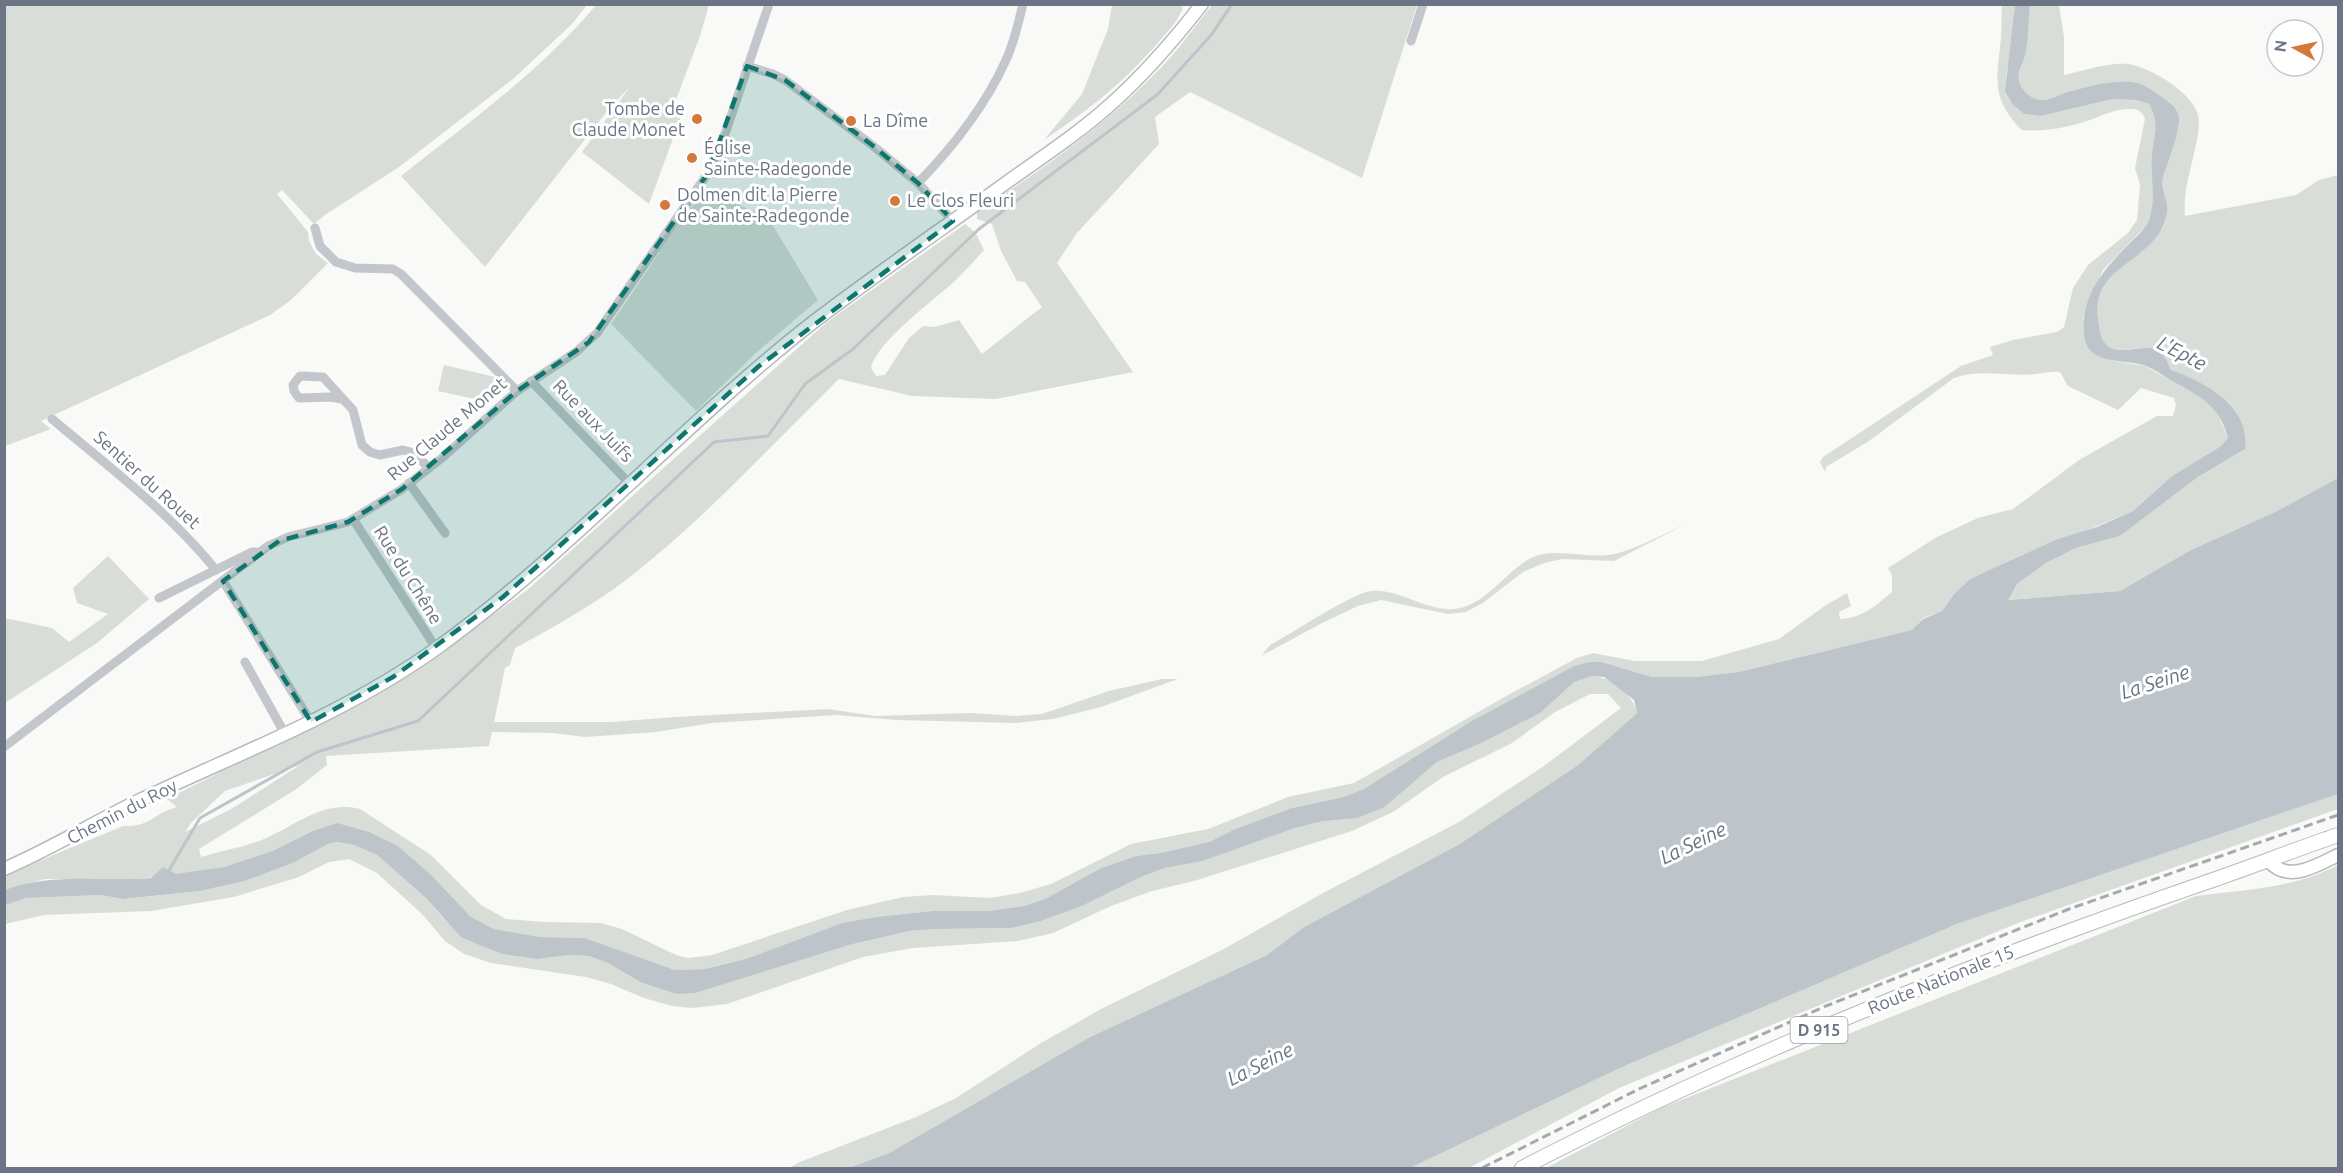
<svg xmlns="http://www.w3.org/2000/svg" width="2343" height="1173" font-family="Ubuntu,sans-serif">
	<style>
		.green { fill: #d8ded7; fill-rule: evenodd }
		.water { fill: #bdc4ca }
		.lines { fill: none; stroke-linecap: round; stroke-linejoin: round }
		.stream { stroke: #bdc4ca; stroke-width: 3 }
		.secondary-casing { stroke: #b6b9be; stroke-width: 15 }
		.primary-casing { stroke: #b7b9be; stroke-width: 16 }
		.street { stroke: #c3c6ca; stroke-width: 9 }
		.secondary { stroke: #fff; stroke-width: 12 }
		.primary { stroke: #fff; stroke-width: 14 }
		.rail { stroke: #a5a9af; stroke-width: 3; stroke-dasharray: 9 4.5; stroke-linecap: butt }
		.marked { fill: #0f766e; fill-opacity: 0.2; stroke: #0f766e; stroke-width: 4.5; stroke-dasharray: 12 8; stroke-linejoin: round }
		.poi-dot { fill: #d5783b; stroke: #fff; stroke-width: 2 }
		.labels { text-anchor: middle; stroke-width: 6; stroke-linejoin: round; paint-order: stroke }
		.shield { fill: #fff; stroke: #979eaa; stroke-width: 1.5 }
		.shield-label { font-size: 16px; font-weight: bold; fill: #6b7585 }
		.poi-label { font-size: 18px; fill: #6b7585; stroke: #fff; text-anchor: start }
		.street-label { font-size: 18px; fill: #6b7585; stroke: #fff }
		.water-label { font-size: 20px; font-style: italic; fill: #677580; stroke: #fff }
	</style>
	<rect width="100%" height="100%" fill="#f9f9f7"/>
	<g class="green">
		<path d="M597 4 709 5 700 36 673 108 683 111 649 204 582 152 630 87 612 105 485 267 401 176C469 122 541 71 597 4Z"/>
		<path d="M4 5H587L572 24 513 79 399 167 325 215 314 224 282 190 277 194 308 232 309 241 316 254 328 263 291 300 270 315 41 421 51 429 5 446Z"/>
		<path d="M1112 5H1179L1183 8C1177 23 1166 33 1156 45 1120 86 1088 110 1044 140L1082 94 1108 29Z"/>
		<path d="M1212 5H1417L1362 178 1190 92 1155 117 1159 144 1077 233 1057 263 1133 372 996 399 912 396 839 379C766 451 696 528 614 589 582 611 549 630 515 648L510 665 505 668 494 722H612L675 717 828 709 875 716 971 713 1016 716 1042 714 1109 691 1162 679H1178L1101 707 1053 719 1015 723 896 720 836 715 712 723 656 732 585 737 552 733 492 732 489 746 326 756 327 765 295 790 199 849 201 857C221 851 244 847 264 839 297 825 323 800 360 809L431 855 481 905 506 919 545 922 601 923 622 929 676 955 688 958 712 955 847 910 903 897 933 895 990 898 1020 893 1051 884 1131 844 1208 829 1288 797 1354 783 1508 695 1577 658 1593 653 1635 661H1702L1779 639 1826 605 1847 593 1851 606 1839 612 1840 619C1863 618 1875 606 1892 592V575L1888 568 1937 537 1978 518 2013 509 2079 460 2157 416H2173L2176 405 2174 398 2141 388 2118 410 2068 386 2060 372C2051 371 2045 373 2036 374 2009 377 1980 368 1954 378L1869 441 1826 467 1825 472 1820 462 1823 457 1961 366 1993 355 1990 347 2013 340 2057 332 2064 327 2073 288 2088 265 2128 233 2137 220 2140 185 2135 168 2145 119C2143 113 2139 109 2132 109 2115 108 2102 116 2087 121 2065 128 2044 132 2022 130 1990 98 1997 78 2001 38 2002 27 2001 16 2002 5H2015L2012 48 2006 75 2013 105 2024 114 2041 116 2113 99 2136 100 2149 104 2157 118 2152 157 2155 195 2152 211 2146 226 2103 270 2083 318 2109 360 2145 366 2203 398 2216 410 2228 438 2221 446 2172 476 2133 511 1970 579 1954 594 1942 611 1923 618 1913 630 1739 672 1695 677H1652L1602 662H1589L1574 666 1364 789 1343 797 1292 808 1235 829 1209 842 1160 853 1136 856 1101 868 1045 899 1024 906 988 911H932L875 917 842 923 749 958 705 969 675 970 585 938 541 937 494 929 470 916 398 846 313 831 272 851 224 867 195 873 134 879H45L5 890V875L123 826C152 827 153 813 177 807L167 799 365 699 425 663 457 641 526 591 827 322 965 224 975 232 984 250C976 259 967 269 958 278 936 299 878 340 871 368L876 376 885 375 909 338 923 326 935 327 959 320 982 354 1042 307 1025 282 1017 281 1001 251 992 224 977 219V212C1046 167 1113 120 1169 59 1184 42 1197 23 1212 5ZM300 765 233 808 185 832 191 823 225 791Z"/>
		<path d="M2030 5H2059L2064 37V75C2082 71 2110 62 2128 64 2151 67 2199 96 2199 121 2198 154 2182 183 2185 216L2296 195 2319 180 2338 175V478L2277 511 2189 551 2120 591 2007 600 2017 584 2046 563 2076 548 2120 536 2198 477 2245 449 2203 385 2171 370C2153 326 2117 367 2103 340 2100 334 2099 325 2098 318 2092 269 2148 260 2165 222 2172 204 2157 190 2164 174 2168 161 2183 125 2178 113 2175 104 2166 100 2158 95 2150 89 2140 82 2130 82 2113 81 2083 87 2067 92 2059 95 2050 100 2041 100 2032 100 2020 89 2019 80 2017 71 2024 63 2025 54 2028 38 2028 21 2030 5Z"/>
		<path d="M706 189 769 219 818 300 757 352 696 411 611 324 659 253V247Z"/>
		<path d="M444 365 495 377 489 402 438 391Z"/>
		<path d="M1684 525 1614 561 1562 559 1544 563 1523 572 1483 603 1466 612 1448 614 1381 600 1358 606 1322 623 1261 656 1270 645C1293 633 1350 594 1371 591 1401 588 1430 615 1460 608 1489 601 1506 571 1531 558 1554 547 1583 558 1608 555 1629 553 1663 534 1684 525Z"/>
		<path d="M108 556 149 599 97 643 5 703V618L52 628 69 642 108 614 77 603 73 588Z"/>
		<path d="M1592 676C1613 678 1632 693 1637 713L1578 765 1458 845 1304 927 1267 955 1090 1037 889 1153 848 1168H789L800 1162 916 1117 956 1098 1041 1043 1103 1008 1222 950 1323 893 1459 822 1544 766 1621 708 1608 694H1590L1555 712 1512 743 1443 777 1393 812 1352 831 1194 881 1152 891 1111 906 1053 933 1018 941 913 948 863 957 727 1004 692 1008 672 1006 644 998 611 984 586 977 491 963 464 954 445 941 423 915 377 873 349 859 329 862 299 877 234 897 151 911 44 915 5 924 4 905 26 898 101 895 124 899 200 891 245 881 293 863 328 844 337 842 354 845 377 855 426 898 447 922 538 959 569 955 589 956 608 963 640 982 849 945 911 931 938 929 1012 928 1041 921 1082 906 1141 877 1165 868 1203 861 1295 828 1324 821 1413 781 1437 762 1477 745 1507 729 1557 696 1574 682Z"/>
		<path d="M2338 794V809L2018 923 1619 1088 1469 1168H1410L1620 1068 1957 924Z"/>
		<path d="M2338 865V1168H1546L1661 1108 2196 896C2244 890 2295 888 2338 865Z"/>
	</g>
	<path class="water" d="M2015 5H2030C2028 22 2029 42 2024 59 2022 66 2017 72 2019 80 2020 89 2032 100 2041 100 2050 100 2059 95 2067 92 2083 87 2113 80 2130 82 2140 82 2151 89 2159 95 2166 100 2175 105 2178 113 2183 125 2168 162 2164 174 2157 193 2175 201 2163 226 2146 263 2092 268 2098 318 2099 325 2100 334 2103 340 2114 361 2144 341 2159 351 2165 356 2168 363 2171 370 2205 382 2251 407 2245 449L2198 477 2120 536 2076 548 2046 563 2017 584 2008 600 2120 591 2189 551 2277 511 2338 478V794L1957 924 1620 1068 1410 1168H848L889 1153 1090 1037 1267 955 1304 927 1458 845 1578 765 1637 713 1634 700 1604 677 1592 676 1574 682 1540 713 1477 745 1437 762 1383 808 1357 818 1324 821 1295 828 1203 861 1165 868 1141 877 1082 906 1041 921 1012 928 938 929 910 931 849 945 695 993 677 994 640 982 608 963 589 956 569 955 538 959 503 954 477 944 461 937 426 898 377 855 354 845 337 842 328 844 293 863 245 881 200 891 123 899 101 895 26 898 5 905V890C51 872 102 882 151 878L163 867 176 874 224 867 272 851 313 831 337 823 369 832 398 846 430 874 470 916 494 929 541 937 585 938 675 970 705 969 749 958 842 923 875 917 932 911H988L1024 906 1045 899 1101 868 1136 856 1160 853 1209 842 1235 829 1292 808 1343 797 1364 789 1472 721 1574 666 1589 662H1602L1652 677H1695L1739 672 1912 630 1923 619 1942 611 1954 594 1970 579 2058 539 2097 527 2133 511 2172 476 2221 446 2228 438C2219 405 2201 397 2174 382 2165 377 2156 370 2146 366 2124 358 2086 367 2084 333 2081 295 2104 269 2129 244 2135 238 2143 231 2147 224 2158 201 2150 180 2152 157 2153 134 2161 126 2149 104L2136 100 2113 99 2041 116 2024 114 2013 105 2005 91Z"/>
	<g class="lines">
		<path class="stream" d="M168 872 200 818 317 752 418 721 714 442 768 436 805 384 853 349 979 229 1158 94 1212 34 1232 4"/>
		<g class="secondary-casing">
			<g id="secondary">
				<path d="M2268 860C2287 884 2316 866 2338 855"/>
				<path d="M4 869C50 849 93 823 138 801 239 753 345 714 437 648 573 550 683 423 816 320 879 272 945 227 1010 180 1044 156 1080 132 1111 104 1145 74 1174 40 1202 4"/>
			</g>
		</g>
		<g class="primary-casing">
			<path id="primary" d="M1522 1168C1741 1054 1973 963 2207 882 2251 867 2294 850 2338 835"/>
		</g>
		<g class="street">
			<path d="M1411 41 1423 4"/>
			<path d="M747 66 773 74 785 80 872 145 918 183 953 221"/>
			<path d="M918 183C951 149 985 106 1005 62 1014 44 1018 24 1023 4"/>
			<path d="M315 228 320 246 336 262 355 268 393 269 401 274 517 391"/>
			<path d="M531 381 630 484"/>
			<path d="M342 399 330 397 299 398 294 391 293 385 300 376 323 377 353 410 362 445 370 452 380 455 403 450 414 453 429 468"/>
			<path d="M52 419C109 467 169 512 216 570"/>
			<path d="M409 483 445 533"/>
			<path d="M353 519 436 648"/>
			<path d="M223 581 311 722"/>
			<path d="M159 598 252 552H256"/>
			<path d="M245 662 285 734"/>
			<path d="M4 747 268 546 288 537 348 522 402 489 442 458 517 391 576 352 597 333 708 173 726 131 769 4"/>
		</g>
		<use href="#secondary" class="secondary"/>
		<use href="#primary" class="primary"/>
		<path class="rail" d="M1482 1168 1641 1088 1826 1006 2069 909 2338 815"/>
	</g>
	<path class="marked" d="M747 66 785 80 872 145 918 183 953 221 759 366 503 597 393 677 311 722 223 581 279 541 348 522 402 489 517 391 589 342 708 173Z"/>
	<g class="poi-dot">
		<circle cx="697" cy="119" r="6"/>
		<circle cx="851" cy="121" r="6"/>
		<circle cx="692" cy="158" r="6"/>
		<circle cx="895" cy="201" r="6"/>
		<circle cx="665" cy="205" r="6"/>
	</g>
	<g class="labels">
		<rect class="shield" x="1790.5" y="1017" width="57" height="26" rx="4.5"/>
		<g class="shield-label">
			<text x="1819" y="1036">D 915</text>
		</g>
		<g class="poi-label">
			<text x="685" y="115" text-anchor="end">Tombe de<tspan x="685" dy="21">Claude Monet</tspan></text>
			<text x="863" y="127">La Dîme</text>
			<text x="704" y="154">Église<tspan x="704" dy="21">Sainte-Radegonde</tspan></text>
			<text x="677" y="201">Dolmen dit la Pierre<tspan x="677" dy="21">de Sainte-Radegonde</tspan></text>
			<text x="907" y="207">Le Clos Fleuri</text>
		</g>
		<g class="street-label">
			<text transform="translate(593 421) rotate(46)" y="6">Rue aux Juifs</text>
			<text transform="translate(447 429) rotate(-40)" y="6">Rue Claude Monet</text>
			<text transform="translate(147 480) rotate(42)" y="6">Sentier du Rouet</text>
			<text transform="translate(408 575) rotate(58)" y="6">Rue du Chêne</text>
			<text transform="translate(122 812) rotate(-27)" y="6">Chemin du Roy</text>
			<text transform="translate(1941 980) rotate(-22)" y="6">Route Nationale 15</text>
		</g>
		<g class="water-label">
			<text transform="translate(2182 353) rotate(27)" y="7">L'Epte</text>
			<text transform="translate(2155 682) rotate(-18)" y="7">La Seine</text>
			<text transform="translate(1693 843) rotate(-26)" y="7">La Seine</text>
			<text transform="translate(1260 1064) rotate(-27)" y="7">La Seine</text>
		</g>
	</g>
	<rect width="2343" height="1173" fill="none" stroke="#6b7585" stroke-width="12"/>
	<g transform="translate(2295 48) rotate(278)"><circle r="28" fill="#ffffff" stroke="#c4c8ce" stroke-width="1.5"/>
	<path d="M0-4.5L10 22L0 15L-10 22Z" fill="#d5783b"/>
	<text y="-9" font-size="16" font-weight="bold" text-anchor="middle" fill="#6b7585">N</text>
	</g>
</svg>
